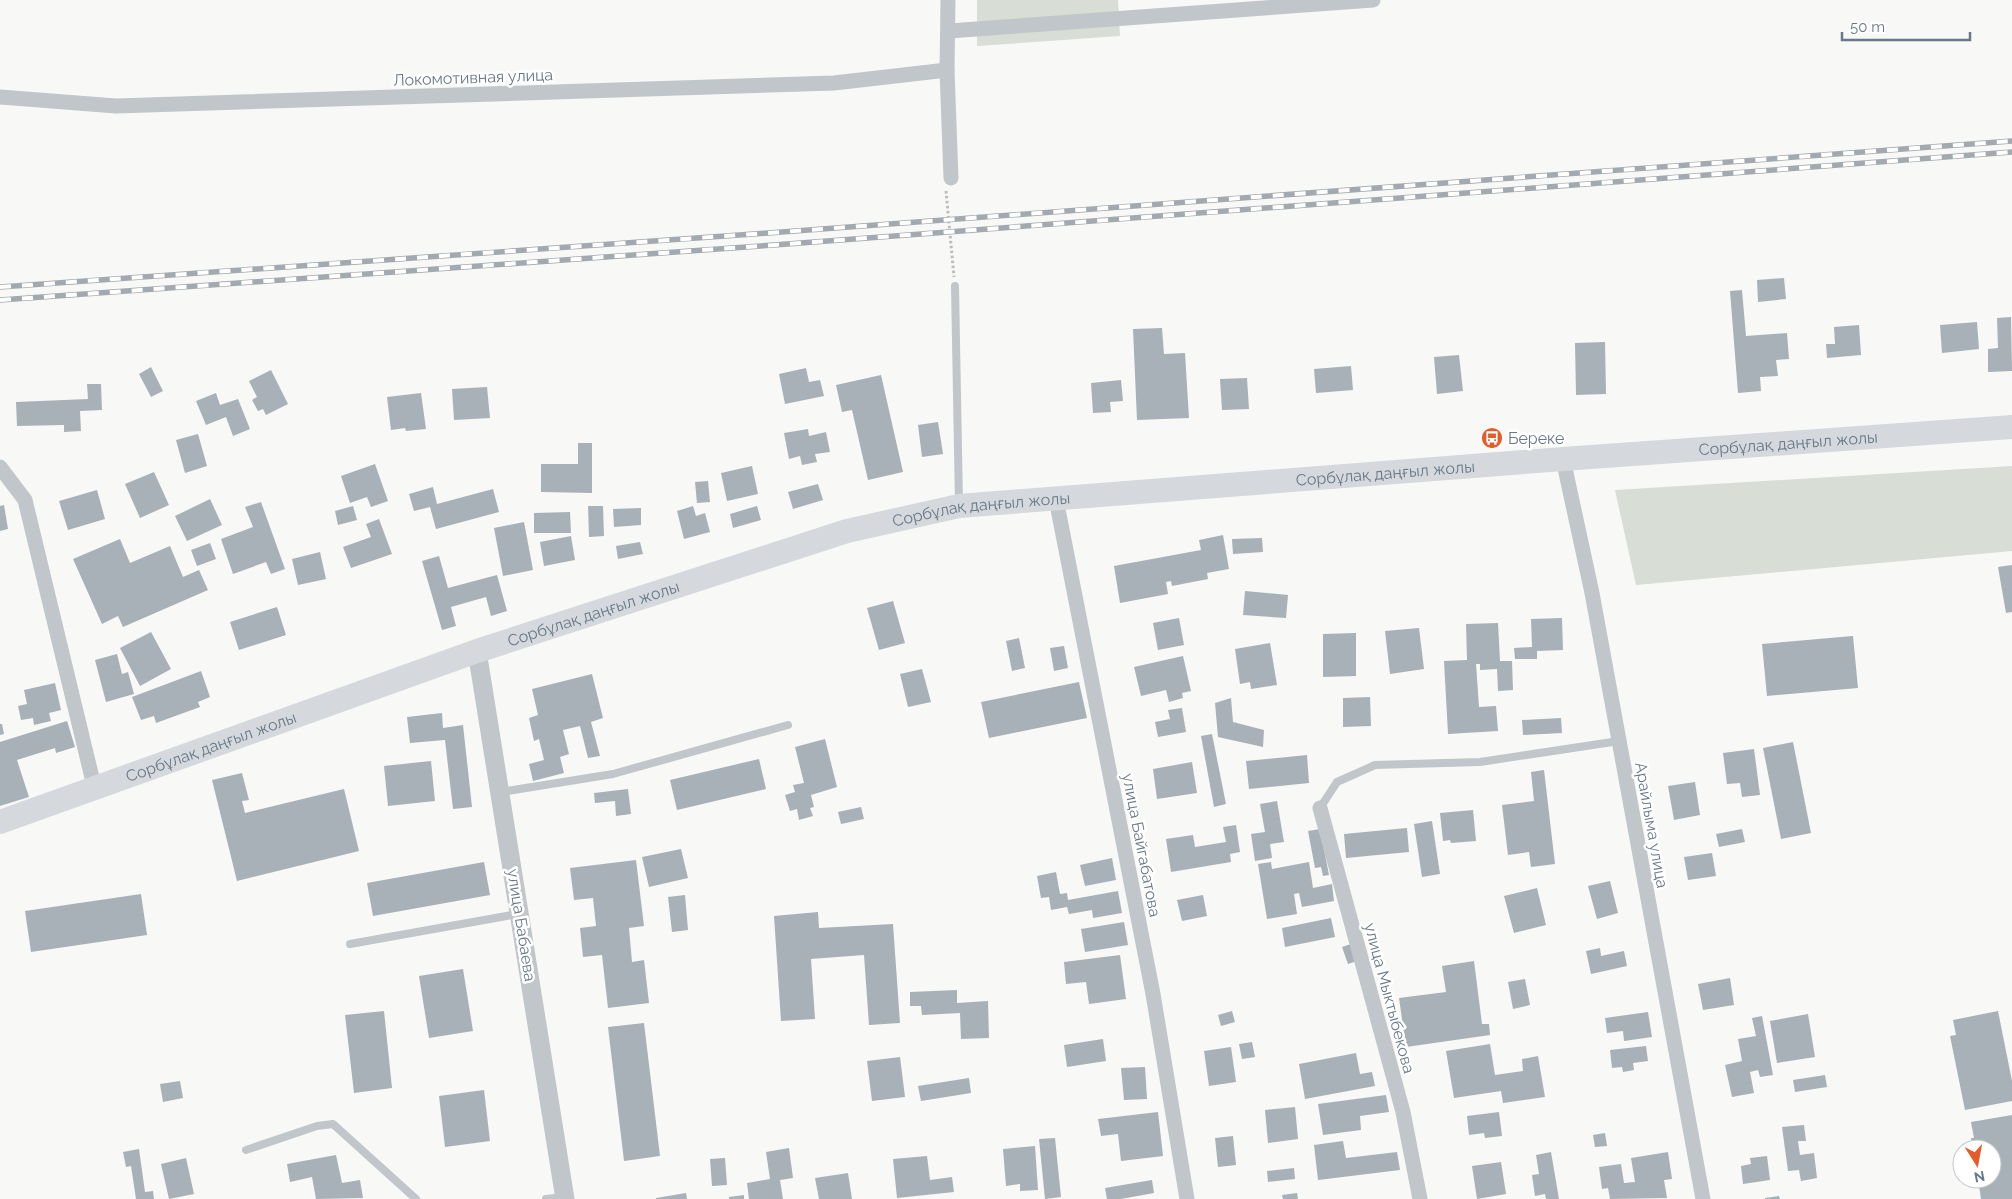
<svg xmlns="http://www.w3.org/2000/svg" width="2012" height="1199" font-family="Raleway,sans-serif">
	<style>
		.green { fill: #d8ddd5 }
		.building { fill: #a8b1b7 }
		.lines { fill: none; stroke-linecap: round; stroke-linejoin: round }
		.path { stroke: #b9bdc0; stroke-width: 3; stroke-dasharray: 2.5 2.5; stroke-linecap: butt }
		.service { stroke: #c1c6ca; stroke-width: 8 }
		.minor { stroke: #c1c6ca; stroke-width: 15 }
		.tertiary { stroke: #c1c6ca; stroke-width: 19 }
		.primary { stroke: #d5d9dd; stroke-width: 24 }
		.rail-casing { stroke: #a2a9af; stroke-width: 5.5 }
		.rail { stroke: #fff; stroke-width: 4; stroke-dasharray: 11; stroke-linecap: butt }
		.labels { text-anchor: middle; stroke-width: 5; stroke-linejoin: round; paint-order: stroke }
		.street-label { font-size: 16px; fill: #677887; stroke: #fff }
		.poi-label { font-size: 16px; fill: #677887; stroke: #fff; text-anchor: start }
	</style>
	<rect width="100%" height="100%" fill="#f8f8f6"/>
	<g class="green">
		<path d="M977 0H1118L1120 36 977 46Z"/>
		<path d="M2012 466V551L1636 585 1615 490Z"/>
	</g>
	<g class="building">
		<path d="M1784 278 1786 299 1758 302 1757 280Z"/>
		<path d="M1742 290 1746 336 1787 333 1789 359 1776 360 1778 376 1760 377 1761 391 1738 393 1730 291Z"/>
		<path d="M2011 317 2012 371 1988 372V349L1998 348 1997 318Z"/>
		<path d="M1977 322 1979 349 1942 353 1940 325Z"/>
		<path d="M1859 325 1861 355 1827 358 1826 344H1835L1834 327Z"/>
		<path d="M1162 328 1164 354 1185 353 1189 418 1137 420 1133 329Z"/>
		<path d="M1605 342 1606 394 1576 395 1575 343Z"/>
		<path d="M1459 355 1463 391 1437 394 1434 357Z"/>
		<path d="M1351 366 1353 390 1316 393 1314 369Z"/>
		<path d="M151 367 163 391 151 397 139 374Z"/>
		<path d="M806 368 809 382 820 380 824 396 785 404 779 374Z"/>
		<path d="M271 370 288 404 266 415 263 409 258 411 252 400 257 397 249 381Z"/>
		<path d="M881 375 903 472 868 480 852 410 842 412 836 385Z"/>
		<path d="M1247 378 1249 409 1222 410 1220 379Z"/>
		<path d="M1121 380 1123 401 1110 402 1111 412 1093 413 1091 383Z"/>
		<path d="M87 384H101L102 410 80 411 81 431 64 432V425L17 426 16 402 88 399Z"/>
		<path d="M487 387 490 418 454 420 452 389Z"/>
		<path d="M216 393 220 405 238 399 250 429 233 436 226 417 206 425 196 401Z"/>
		<path d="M421 393 426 429 406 431 405 428 391 430 387 397Z"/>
		<path d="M938 422 943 454 922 457 918 425Z"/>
		<path d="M808 429 809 436 826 432 830 452 815 454 817 462 802 465 800 456 789 459 784 433Z"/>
		<path d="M198 434 207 466 185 473 176 440Z"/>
		<path d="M578 443H592V493L541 492V464H578Z"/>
		<path d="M375 464 388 501 371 507 367 497 350 503 341 476Z"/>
		<path d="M752 466 758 494 727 501 721 473Z"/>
		<path d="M154 472 169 505 140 518 125 484Z"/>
		<path d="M708 481 710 502 697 503 695 482Z"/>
		<path d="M818 484 823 500 793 509 788 492Z"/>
		<path d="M433 487 437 504 493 489 499 512 436 529 430 507 414 511 409 494Z"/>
		<path d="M97 490 105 519 68 530 59 501Z"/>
		<path d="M210 499 222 525 187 541 175 516Z"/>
		<path d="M261 502 285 569 271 574 266 562 233 574 221 539 253 527 245 507Z"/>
		<path d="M4 505 8 529 0 531V506Z"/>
		<path d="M353 506 357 520 338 525 335 511Z"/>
		<path d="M588 506H603L604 536 589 537Z"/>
		<path d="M693 506 696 516 705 513 710 532 684 539 677 511Z"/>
		<path d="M757 506 761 520 733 528 730 514Z"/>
		<path d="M641 508V525L614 527 613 509Z"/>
		<path d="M570 512 571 533H534V513Z"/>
		<path d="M379 519 392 554 351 568 343 547 371 537 366 524Z"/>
		<path d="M524 522 533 570 503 576 494 528Z"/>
		<path d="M1223 535 1229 569 1207 573 1208 579 1172 586 1171 581 1166 582 1168 594 1120 603 1114 566 1201 550 1199 540Z"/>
		<path d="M571 536 575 560 544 566 540 542Z"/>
		<path d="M1262 538 1263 552 1233 554 1232 539Z"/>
		<path d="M120 539 130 563 170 546 183 577 199 570 208 590 123 627 118 616 102 624 73 559Z"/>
		<path d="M640 542 643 554 618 559 616 546Z"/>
		<path d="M210 543 216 559 197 566 191 550Z"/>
		<path d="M320 552 326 579 298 585 292 559Z"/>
		<path d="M439 556 448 588 497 575 507 611 491 616 486 597 451 607 456 626 442 630 422 561Z"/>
		<path d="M2012 565V612L2006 613 1998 567Z"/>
		<path d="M1245 591 1288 595 1286 618 1243 615Z"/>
		<path d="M893 601 905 643 879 650 867 608Z"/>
		<path d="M277 607 286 635 239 650 230 622Z"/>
		<path d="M1179 618 1184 645 1158 650 1153 623Z"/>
		<path d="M1562 618 1563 650 1537 651V659H1515L1514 648 1532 647 1531 619Z"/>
		<path d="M1498 623 1500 661H1512L1513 690 1498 691 1497 669 1480 670V664H1476L1479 707 1496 706 1498 731 1448 734 1444 661 1467 660 1466 624Z"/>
		<path d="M1419 628 1424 669 1390 674 1385 631Z"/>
		<path d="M151 632 171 669 140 686 120 648Z"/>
		<path d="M1356 633V676L1323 677V634Z"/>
		<path d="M1853 636 1858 688 1767 696 1762 644Z"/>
		<path d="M1019 638 1025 668 1012 671 1006 641Z"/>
		<path d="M1270 643 1277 685 1251 689 1250 682 1240 684 1235 649Z"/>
		<path d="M1064 646 1068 668 1054 671 1050 648Z"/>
		<path d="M117 654 122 674 128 672 134 694 106 702 95 660Z"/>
		<path d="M1183 656 1191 691 1182 693 1183 698 1169 702 1166 690 1141 696 1134 667Z"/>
		<path d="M922 669 931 702 908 707 900 674Z"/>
		<path d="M201 671 210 697 198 702 200 707 156 723 154 716 141 720 132 697Z"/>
		<path d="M592 674 603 718 591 722 600 756 588 758 580 726 563 730 569 754 560 757 564 773 533 781 529 764 544 760 539 739 534 741 529 718 538 715 532 689Z"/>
		<path d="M1079 682 1087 718 989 738 981 702Z"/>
		<path d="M55 683 61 710 49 713 51 721 34 725 33 718 21 720 18 706 27 704 24 690Z"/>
		<path d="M1370 697 1371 726 1343 727V698Z"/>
		<path d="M1231 698 1233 722 1264 730 1263 747 1218 737 1215 703Z"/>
		<path d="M1182 708 1186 732 1158 737 1155 722 1170 719 1168 710Z"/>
		<path d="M442 713 443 728 463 725 472 807 453 809 445 740 410 743 407 717Z"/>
		<path d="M1561 718 1562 733 1523 735 1522 720Z"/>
		<path d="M67 721 75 747 56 753 55 748 17 760 29 797 0 806V742Z"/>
		<path d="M0 724H2L4 734 0 735Z"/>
		<path d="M1212 734 1226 804 1214 807 1201 736Z"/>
		<path d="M825 739 837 787 811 795 814 807 810 808 813 816 799 820 797 809 790 811 785 795 795 792 793 785 804 783 795 747Z"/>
		<path d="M1793 742 1811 833 1781 839 1763 748Z"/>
		<path d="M1754 749 1760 795 1742 797 1740 783 1727 784 1723 753Z"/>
		<path d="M1307 755 1309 783 1249 789 1246 761Z"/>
		<path d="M759 759 766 789 677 810 670 780Z"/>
		<path d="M431 761 435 801 388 806 384 766Z"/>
		<path d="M1192 762 1197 793 1157 799 1153 769Z"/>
		<path d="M1544 770 1555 864 1531 867 1529 852 1508 855 1502 805 1534 801 1531 772Z"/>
		<path d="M242 773 249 800 242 801 245 813 344 789 359 851 237 881 212 780Z"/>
		<path d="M1695 782 1700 815 1674 820 1668 786Z"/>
		<path d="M628 789 631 814 616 816 615 801 595 803 594 793Z"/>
		<path d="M1277 801 1284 842 1270 844 1272 858 1255 861 1251 834 1265 832 1260 804Z"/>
		<path d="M861 807 864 819 841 824 838 812Z"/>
		<path d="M1473 810 1476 841 1451 843 1450 840 1443 841 1440 813Z"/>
		<path d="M1432 821 1440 874 1422 877 1414 824Z"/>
		<path d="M1236 825 1240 852 1230 854 1231 862 1171 872 1166 839 1193 835 1195 847 1226 842 1223 827Z"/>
		<path d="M1407 828 1409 852 1346 858 1344 834Z"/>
		<path d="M1320 829 1329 875 1323 876 1321 867 1315 868 1308 831Z"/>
		<path d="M1742 829 1745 842 1719 847 1716 834Z"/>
		<path d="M681 849 688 878 649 887 642 857Z"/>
		<path d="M1712 853 1716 876 1688 880 1684 857Z"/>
		<path d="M1112 858 1116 880 1085 886 1080 865Z"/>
		<path d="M636 860 644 926 629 928 632 962 644 960 649 1003 608 1008 602 955 583 957 580 928 596 926 593 898 574 900 570 868Z"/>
		<path d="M484 862 490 895 373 916 367 883Z"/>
		<path d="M1271 862 1272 869 1309 862 1313 888 1332 884 1334 901 1302 907 1299 893 1294 894 1297 914 1267 919 1258 864Z"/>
		<path d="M1056 872 1060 894 1067 893 1068 900 1118 891 1122 913 1093 918 1092 910 1069 914 1067 907 1051 910 1049 897 1041 898 1037 876Z"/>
		<path d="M1610 881 1618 913 1597 919 1588 886Z"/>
		<path d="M1537 888 1546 925 1514 933 1504 896Z"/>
		<path d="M141 894 147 935 31 952 25 911Z"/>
		<path d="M685 895 688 930 672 932 668 897Z"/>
		<path d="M1203 895 1207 916 1182 921 1177 900Z"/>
		<path d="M818 912 819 928 893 924 900 1023 869 1025 864 955 811 959 815 1019 781 1021 774 916Z"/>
		<path d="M1331 918 1335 937 1285 947 1282 928Z"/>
		<path d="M1124 922 1128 945 1085 952 1081 929Z"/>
		<path d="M1351 944 1357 961 1348 964 1342 947Z"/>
		<path d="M1600 948 1601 956 1624 951 1627 966 1591 974 1586 951Z"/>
		<path d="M1120 955 1126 999 1089 1004 1086 982 1066 984 1064 962Z"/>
		<path d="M1474 961 1482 1024H1489L1490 1035 1406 1047 1399 998 1446 992 1442 966Z"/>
		<path d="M463 969 473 1031 429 1038 419 976Z"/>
		<path d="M1730 978 1734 1005 1703 1010 1698 984Z"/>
		<path d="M1525 979 1530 1005 1513 1009 1508 982Z"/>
		<path d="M957 990V1003L988 1001 989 1038 961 1039 960 1013 922 1015 921 1006H910V992Z"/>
		<path d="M384 1011 392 1088 354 1093 345 1015Z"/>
		<path d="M1232 1011 1235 1022 1221 1026 1218 1015Z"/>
		<path d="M1998 1011 2012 1081V1101L1965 1110 1950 1036 1956 1035 1953 1020Z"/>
		<path d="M1648 1012 1652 1037 1624 1041 1623 1031 1607 1033 1605 1018Z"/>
		<path d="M1808 1014 1815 1057 1777 1063 1770 1021Z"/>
		<path d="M1762 1016 1773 1075 1760 1077 1758 1070 1750 1072 1754 1093 1732 1097 1725 1065 1742 1061 1738 1039 1756 1036 1752 1018Z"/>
		<path d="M644 1023 660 1156 624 1161 608 1027Z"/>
		<path d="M1103 1039 1106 1061 1067 1067 1064 1045Z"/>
		<path d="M1252 1042 1255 1057 1242 1059 1239 1044Z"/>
		<path d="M1490 1044 1495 1075 1523 1071 1522 1059 1538 1056 1545 1097 1503 1103 1501 1091 1454 1098 1446 1051Z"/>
		<path d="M1646 1046 1648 1061 1633 1063 1634 1070 1623 1072 1622 1067 1612 1068 1610 1050Z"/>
		<path d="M1231 1047 1236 1082 1209 1086 1204 1051Z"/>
		<path d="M1356 1053 1360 1074 1372 1072 1375 1086 1305 1099 1299 1064Z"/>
		<path d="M900 1057 905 1097 872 1101 867 1061Z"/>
		<path d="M1145 1067 1147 1099 1124 1100 1121 1068Z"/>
		<path d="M1825 1075 1827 1087 1795 1092 1793 1080Z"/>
		<path d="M969 1078 971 1093 921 1101 918 1086Z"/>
		<path d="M180 1081 183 1098 163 1102 160 1084Z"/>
		<path d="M484 1090 490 1141 445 1147 439 1096Z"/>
		<path d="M1386 1095 1389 1112 1360 1116 1361 1130 1323 1135 1318 1104Z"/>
		<path d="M1295 1107 1298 1139 1268 1143 1265 1110Z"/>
		<path d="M1158 1112 1163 1156 1121 1161 1118 1134 1101 1136 1098 1119Z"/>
		<path d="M1499 1112 1502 1136 1485 1138 1484 1133 1469 1135 1467 1116Z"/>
		<path d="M2012 1115V1199H1981L1978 1179H1992V1149H1973L1971 1138H1974L1971 1122Z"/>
		<path d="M1804 1125 1806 1141H1798L1800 1155 1814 1153 1817 1178 1801 1181 1799 1170 1788 1171 1782 1127Z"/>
		<path d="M1605 1133 1607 1146 1595 1147 1593 1135Z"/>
		<path d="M1233 1136 1236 1165 1218 1167 1215 1138Z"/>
		<path d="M1055 1138 1061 1197 1045 1199 1039 1139Z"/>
		<path d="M1343 1141 1346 1158 1397 1152 1400 1170 1318 1180 1314 1145Z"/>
		<path d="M1035 1146 1038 1190 1020 1191V1184L1006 1186 1003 1149Z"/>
		<path d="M789 1148 793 1178 780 1180 783 1199H749L747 1183 770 1179 766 1152Z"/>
		<path d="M139 1149 145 1192 153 1191 154 1199H136L131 1166 126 1167 123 1152Z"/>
		<path d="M1551 1152 1559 1199H1546L1545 1194 1535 1196 1532 1175 1539 1174 1536 1155Z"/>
		<path d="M1668 1152 1672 1179 1664 1180 1667 1198 1610 1199 1608 1188 1602 1189 1599 1167 1621 1164 1624 1183 1635 1182 1631 1158Z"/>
		<path d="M336 1155 342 1183 360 1180 363 1198 316 1199 312 1177 290 1182 287 1164Z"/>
		<path d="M927 1156 930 1180 952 1177 954 1192 897 1198 893 1159Z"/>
		<path d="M1767 1156 1770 1180 1743 1184 1741 1166 1751 1164 1750 1158Z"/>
		<path d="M186 1158 194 1194 169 1199 161 1164Z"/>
		<path d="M725 1158 727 1185 712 1186 710 1159Z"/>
		<path d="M1501 1162 1506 1194 1477 1199 1472 1166Z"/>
		<path d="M1294 1168 1295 1179 1268 1182 1267 1171Z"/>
		<path d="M848 1173 852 1199H819L815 1178Z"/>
		<path d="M1152 1180 1154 1193 1121 1199H1107L1105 1188Z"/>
		<path d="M686 1193 687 1199H656V1198Z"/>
		<path d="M1297 1193 1298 1199H1283L1282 1195Z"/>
		<path d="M744 1195V1199H729V1197Z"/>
		<path d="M1779 1196 1780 1199H1765V1198Z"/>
	</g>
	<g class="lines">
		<path class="path" d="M946 191 954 277"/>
		<g class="service">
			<path d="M955 286 959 504"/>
			<path d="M501 792 613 774 788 725"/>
			<path d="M1320 808 1337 782 1375 765 1480 762 1619 741"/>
			<path d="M350 944 518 914"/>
			<path d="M246 1150 317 1126 333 1124 416 1199"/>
			<path d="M546 1199 565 1197"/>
		</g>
		<g class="minor">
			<path d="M948 0 947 70 951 178"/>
			<path d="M949 31 1373 0"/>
			<path d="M0 97 116 106 834 83 947 70"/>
			<path d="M1563 459 1592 593 1703 1199"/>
			<path d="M0 467 25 500 95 790"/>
			<path d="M1056 499 1153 994 1187 1199"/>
			<path d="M1320 808 1403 1112 1420 1199"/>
		</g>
		<path class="tertiary" d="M477 651 565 1199"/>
		<path class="primary" id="s1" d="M0 822 477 651 847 531 959 506 1563 459 2012 427"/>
		<g class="rail-casing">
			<g id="rail">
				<path d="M0 287 768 233 2012 141"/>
				<path d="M0 300 774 245 2012 152"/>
			</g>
		</g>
		<use href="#rail" class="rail"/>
	</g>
	<defs>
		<g id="bus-disc" transform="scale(1.125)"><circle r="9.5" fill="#e45c2a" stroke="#fff"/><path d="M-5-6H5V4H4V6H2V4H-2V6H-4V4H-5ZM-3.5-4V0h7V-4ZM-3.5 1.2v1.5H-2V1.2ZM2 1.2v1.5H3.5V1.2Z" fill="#fff"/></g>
	</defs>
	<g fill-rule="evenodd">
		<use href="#bus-disc" x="1492" y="438"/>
	</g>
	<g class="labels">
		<g class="street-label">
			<text transform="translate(473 77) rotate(-2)" y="6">Локомотивная улица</text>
			<text dy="6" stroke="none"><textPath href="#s1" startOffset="1842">Сорбұлақ даңғыл жолы</textPath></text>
			<text dy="6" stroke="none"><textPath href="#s1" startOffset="1438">Сорбұлақ даңғыл жолы</textPath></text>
			<text dy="6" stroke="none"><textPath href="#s1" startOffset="1032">Сорбұлақ даңғыл жолы</textPath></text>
			<text dy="6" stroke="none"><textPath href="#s1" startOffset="629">Сорбұлақ даңғыл жолы</textPath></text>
			<text dy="6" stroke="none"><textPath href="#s1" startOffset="224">Сорбұлақ даңғыл жолы</textPath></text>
			<text transform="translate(1652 825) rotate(80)" y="6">Арайлыма улица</text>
			<text transform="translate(1142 845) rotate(79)" y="6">улица Байгабатова</text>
			<text transform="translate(522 925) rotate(81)" y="6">улица Бабаева</text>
			<text transform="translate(1390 998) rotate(75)" y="6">улица Мыктыбекова</text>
		</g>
		<g class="poi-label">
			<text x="1508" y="444">Береке</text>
		</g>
	</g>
	<g transform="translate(1977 1164) rotate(169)"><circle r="24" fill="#ffffff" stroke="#c2c9cf"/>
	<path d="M0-4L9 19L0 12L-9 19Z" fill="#e45c2a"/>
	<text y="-8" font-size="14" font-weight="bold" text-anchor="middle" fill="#677887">N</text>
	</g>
	<path d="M1842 32v8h128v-8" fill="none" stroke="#677887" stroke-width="2.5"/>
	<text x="1850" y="32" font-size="15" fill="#677887" stroke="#ffffff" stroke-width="4" paint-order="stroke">50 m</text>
</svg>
